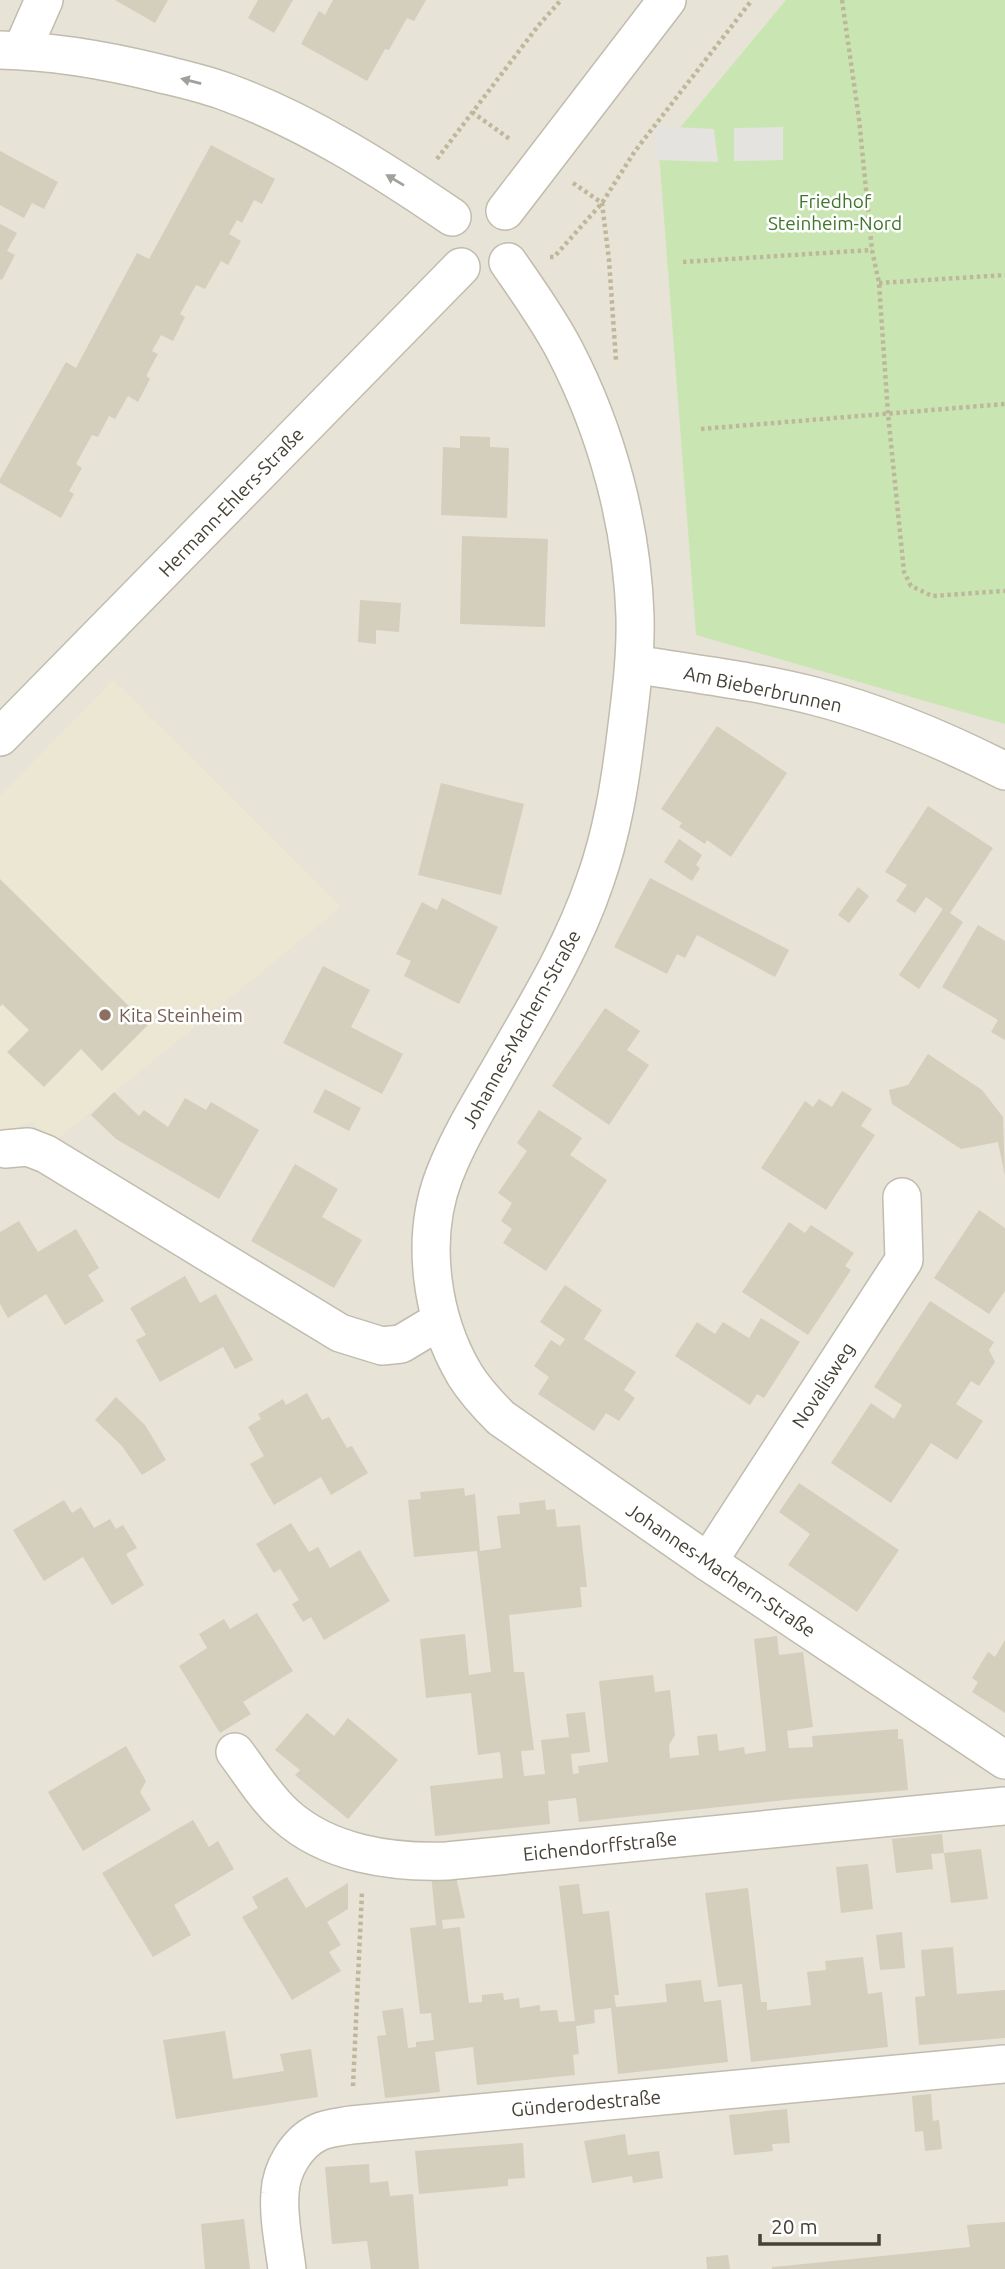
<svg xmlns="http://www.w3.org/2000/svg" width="1005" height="2269" font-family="Ubuntu,sans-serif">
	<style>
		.residential { fill: #e7e3d6 }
		.education { fill: #ece7d2 }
		.green { fill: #c9e6b2 }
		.parking { fill: #e4e3df }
		.building { fill: #d4cebd }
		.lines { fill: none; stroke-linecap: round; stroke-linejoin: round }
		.minor-casing { stroke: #c1bcad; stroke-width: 40 }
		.path { stroke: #bfb79c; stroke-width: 4.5; stroke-dasharray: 3.5 3.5; stroke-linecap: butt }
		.minor { stroke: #fff; stroke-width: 37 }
		.oneway { fill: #a2a09b }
		.education-dot { fill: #8d6e63; stroke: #fff; stroke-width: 2.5 }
		.labels { text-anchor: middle; stroke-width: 5; stroke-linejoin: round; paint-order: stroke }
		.park-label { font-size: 19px; fill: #40762c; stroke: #fff }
		.street-label { font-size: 19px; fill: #464237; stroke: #fff }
		.education-label { font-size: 19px; fill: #785e54; stroke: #fff; text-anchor: start }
	</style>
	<rect width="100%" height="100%" fill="#f3f1e7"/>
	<rect class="residential" x="0" y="0" width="1005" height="2269"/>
	<path class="education" d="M113 680 341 907 55 1141 31 1122 0 1133V796Z"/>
	<path class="green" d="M786 0H1005V724L696 635 659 153Z"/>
	<g class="parking">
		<path d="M655 126 714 129 718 162 655 160Z"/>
		<path d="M783 127V160L734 161V128Z"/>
	</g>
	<g class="building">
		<path d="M115 0H168L155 23Z"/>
		<path d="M258 0H293L274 33 248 18Z"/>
		<path d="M333 0H426L414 21 407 18 389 50 385 49 367 81 301 44 319 11 325 15Z"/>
		<path d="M211 145 275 179 262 204 254 200 242 223 237 220 229 234 241 241 228 265 221 261 205 289 196 285 180 314 185 317 173 341 161 335 152 351 158 354 146 376 150 379 138 402 128 396 115 419 109 416 98 437 92 435 76 464 82 468 69 491 74 494 61 518 0 483V479L66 362 76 368 137 253 149 259Z"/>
		<path d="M0 151 58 182 44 209 32 203 24 218 0 205Z"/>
		<path d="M0 224 17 233 7 251 15 255 2 280 0 279Z"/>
		<path d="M460 436 490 437V447L509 448 507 518 441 515 443 447 460 448Z"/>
		<path d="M462 536 548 539 545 627 460 624Z"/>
		<path d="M360 600 401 603 399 632 376 630V644L358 642Z"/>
		<path d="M717 726 787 773 731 857 707 840 705 844 679 827 682 823 661 809Z"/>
		<path d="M441 783 524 804 501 895 418 875Z"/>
		<path d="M928 806 993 848 950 913 963 922 919 989 899 975 943 909 926 897 915 913 896 901 907 885 885 872Z"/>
		<path d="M679 839 702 855 696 865 700 868 692 881 664 862Z"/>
		<path d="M650 878 789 950 775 977 697 935 685 958 677 954 667 974 614 947Z"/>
		<path d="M0 879 148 1025 102 1071 81 1049 44 1087 7 1052 29 1030 2 1004 0 1007Z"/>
		<path d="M858 887 869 896 849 923 838 915Z"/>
		<path d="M442 898 498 927 459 1004 404 976 411 961 396 954 422 902 437 910Z"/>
		<path d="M978 925 1005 941V1040L991 1032 998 1020 942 987Z"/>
		<path d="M323 966 370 990 351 1027 403 1054 382 1094 283 1043Z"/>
		<path d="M605 1008 640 1031 627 1050 649 1065 609 1125 552 1086Z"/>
		<path d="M928 1054 982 1090 1003 1117 1005 1176 998 1142 961 1149 892 1104 889 1090 908 1085Z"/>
		<path d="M325 1089 361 1108 349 1131 313 1112Z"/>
		<path d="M842 1091 872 1109 861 1126 875 1135 826 1210 761 1168 805 1101 813 1107 819 1099 832 1107Z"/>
		<path d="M114 1092 139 1116 144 1110 168 1127 185 1098 206 1110 211 1102 259 1130 219 1199 116 1139 91 1115Z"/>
		<path d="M539 1110 582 1138 570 1155 607 1180 546 1271 503 1243 512 1229 501 1221 512 1203 498 1193 527 1151 517 1143Z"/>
		<path d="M295 1164 338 1189 322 1217 362 1240 334 1288 251 1241Z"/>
		<path d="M979 1210 1005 1228V1291L989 1314 934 1278Z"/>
		<path d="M19 1221 38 1252 76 1229 99 1268 88 1275 104 1301 65 1325 46 1294 8 1318 0 1304V1232Z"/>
		<path d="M789 1222 805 1233 811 1225 854 1253 845 1266 851 1270 808 1335 742 1292Z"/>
		<path d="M185 1276 200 1303 216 1294 253 1360 235 1369 223 1347 160 1382 136 1340 146 1335 130 1308Z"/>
		<path d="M565 1285 602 1310 584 1339 636 1372 624 1390 635 1398 619 1421 606 1413 594 1431 538 1394 549 1377 534 1366 551 1340 560 1346 565 1339 540 1322Z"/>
		<path d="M930 1301 994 1342 989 1350 995 1362 979 1386 971 1381 956 1404 983 1421 957 1460 931 1443 891 1503 831 1463 871 1403 894 1419 902 1405 874 1387Z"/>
		<path d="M761 1318 800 1342 764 1398 757 1394 750 1405 675 1356 697 1322 715 1334 723 1322 749 1338Z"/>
		<path d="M307 1393 322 1420 329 1417 347 1448 352 1446 368 1473 331 1495 321 1477 274 1505 250 1464 264 1456 248 1427 261 1419 258 1414 283 1399 286 1405Z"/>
		<path d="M116 1397 145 1425 166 1460 142 1475 122 1446 95 1420Z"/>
		<path d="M799 1483 899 1550 857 1612 788 1565 810 1534 779 1512Z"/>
		<path d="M464 1488 465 1496 475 1494 480 1551 501 1548 497 1516 520 1514 519 1503 545 1500 546 1510 555 1509 557 1527 580 1525 587 1587H580L582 1607 509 1615 514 1672H524L534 1750 521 1751 524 1776 545 1774 541 1740 569 1737 566 1714 585 1712 590 1752 571 1754 573 1774 579 1773 578 1766 608 1762 599 1681 653 1675 655 1692 670 1690 675 1735 669 1745 670 1758 699 1755 697 1736 717 1734 719 1751 744 1747 745 1754 766 1751 754 1639 777 1636 779 1655 803 1652 813 1727 787 1731 789 1748 813 1747 812 1736 898 1729V1739H903L908 1790 795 1799 579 1822 576 1798 548 1801 550 1824 435 1836 430 1786 503 1778 500 1752 478 1755 471 1693 426 1698 420 1639 465 1634 469 1675 491 1672 477 1551 414 1557 408 1500 421 1499 420 1492Z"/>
		<path d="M64 1500 72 1513 81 1507 94 1528 110 1519 116 1529 123 1525 137 1548 126 1554 144 1585 112 1605 83 1557 44 1581 13 1530Z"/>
		<path d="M291 1523 309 1552 318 1547 330 1568 360 1550 390 1601 324 1640 311 1617 303 1622 292 1604 299 1600 280 1569 274 1573 256 1544Z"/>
		<path d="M257 1613 293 1671 243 1702 251 1714 220 1733 179 1666 207 1648 199 1634 224 1619 230 1629Z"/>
		<path d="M1005 1640V1713L972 1692 978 1682 972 1678 988 1652 995 1657Z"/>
		<path d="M307 1713 334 1736 348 1718 398 1760 348 1819 295 1775 300 1770 275 1750Z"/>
		<path d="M126 1746 146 1781 140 1792 151 1810 83 1851 48 1792Z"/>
		<path d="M193 1820 209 1847 218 1841 234 1869 174 1905 191 1935 153 1957 102 1873Z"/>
		<path d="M942 1834 944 1853 931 1854 933 1869 896 1873 892 1839Z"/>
		<path d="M981 1849 988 1899 951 1903 944 1853Z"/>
		<path d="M868 1864 873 1909 841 1913 836 1867Z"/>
		<path d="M455 1872 465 1918 442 1920 443 1929 460 1927 469 2003 482 2002V1995L503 1993 504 2000 519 1998 520 2008 540 2005V2011L557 2010 559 2022 575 2021 559 1886 579 1884 583 1914 609 1911 619 1995H614L616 2007 667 2002 665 1984 701 1980 704 2002 721 2000 728 2062 618 2074 611 2008 594 2010 595 2023 576 2026 579 2054 573 2055 575 2075 477 2085 473 2047 435 2052 440 2092 385 2098 377 2036 386 2035 382 2011 403 2008 408 2048 416 2047V2042L434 2040 431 2013 420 2014 410 1928 436 1925 431 1874Z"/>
		<path d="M287 1877 306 1908 348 1883V1909L327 1922 341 1945 329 1952 341 1971 292 2000 242 1917 258 1908 252 1897Z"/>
		<path d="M748 1888 761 2002H767V2010L811 2005 807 1972 826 1970 825 1961 863 1957 868 1994 882 1992 888 2047 751 2062 742 1984 718 1987 705 1893Z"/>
		<path d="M902 1932 905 1968 880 1970 876 1935Z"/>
		<path d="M953 1947 957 1994 1005 1990V2038L919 2045 915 1997 925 1996 921 1950Z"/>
		<path d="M225 2031 233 2079 284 2071 280 2054 311 2049 318 2097 176 2119 163 2040Z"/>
		<path d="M931 2094 933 2121 939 2120 942 2149 925 2151 923 2131 915 2132 912 2096Z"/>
		<path d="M787 2109 790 2143 772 2144 773 2151 734 2155 729 2115Z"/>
		<path d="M625 2134 628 2155 659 2151 663 2178 633 2183 632 2176 592 2183 584 2141Z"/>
		<path d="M523 2143 525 2178 508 2179V2186L419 2194 415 2151Z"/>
		<path d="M369 2164 370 2183 388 2181 390 2196 413 2194 419 2269H371L367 2241 332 2244 325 2167Z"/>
		<path d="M244 2219 250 2269H205L201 2224Z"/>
		<path d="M1005 2222V2269H772V2267L784 2266 970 2247 967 2225Z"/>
		<path d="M728 2255 730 2269H707L706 2257Z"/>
	</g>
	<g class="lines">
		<g class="minor-casing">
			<g id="minor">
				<path d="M0 50C54 51 105 60 158 73 182 79 206 84 229 93 308 122 383 170 452 217"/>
				<path d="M22 50 44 0"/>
				<path d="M505 211 667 0"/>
				<path d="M508 262C528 291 549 320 565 351 607 432 632 525 635 616 636 655 631 695 626 734 620 784 612 833 595 881 571 952 530 1016 493 1081 475 1112 457 1142 444 1176 420 1239 431 1318 465 1375 475 1391 488 1405 501 1418L708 1562 1005 1760"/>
				<path d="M634 664C694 674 756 681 814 696 880 713 944 740 1005 771"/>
				<path d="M0 737 461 267"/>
				<path d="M5 1149 28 1147 46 1154 340 1333 382 1346 401 1344 441 1320"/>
				<path d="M708 1562 904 1260 902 1197"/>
				<path d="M235 1752C251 1773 265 1797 285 1815 328 1854 392 1863 447 1861L1005 1806"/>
				<path d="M287 2269C284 2245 278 2217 280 2193 281 2169 297 2142 319 2132 328 2128 341 2127 351 2125L1005 2064"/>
			</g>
		</g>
		<g class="path">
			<path d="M842 0 859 119 872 250 879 283 888 414 904 572 911 586 932 596 1005 591"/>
			<path d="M472 112 511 140"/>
			<path d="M437 159 538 26 561 0"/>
			<path d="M573 183 602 203 609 260 616 361"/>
			<path d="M550 257H554L602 203 635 151 752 0"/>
			<path d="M683 262 872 250"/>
			<path d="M879 283 1005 275"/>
			<path d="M701 429 1005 404"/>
			<path d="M353 2086 362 1892"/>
		</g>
		<use href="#minor" class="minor"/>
	</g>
	<defs><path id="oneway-solid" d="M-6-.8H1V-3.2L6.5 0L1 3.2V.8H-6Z" transform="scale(1.75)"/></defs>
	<g class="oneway">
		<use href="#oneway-solid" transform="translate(191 81) rotate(-166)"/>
		<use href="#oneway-solid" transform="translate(395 180) rotate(-149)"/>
	</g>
	<circle class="education-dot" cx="105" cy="1015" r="7"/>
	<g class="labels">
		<g class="park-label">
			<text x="835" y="208">Friedhof<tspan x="835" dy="22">Steinheim-Nord</tspan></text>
		</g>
		<g class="street-label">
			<text transform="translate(231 502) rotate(-46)" y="7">Hermann-Ehlers-Straße</text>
			<text transform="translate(763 689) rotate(12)" y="7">Am Bieberbrunnen</text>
			<text transform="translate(521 1029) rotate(-61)" y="7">Johannes-Machern-Straße</text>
			<text transform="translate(823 1385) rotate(-57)" y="7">Novalisweg</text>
			<text transform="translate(721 1570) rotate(34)" y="7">Johannes-Machern-Straße</text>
			<text transform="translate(600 1846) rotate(-6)" y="7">Eichendorffstraße</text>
			<text transform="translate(586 2103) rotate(-5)" y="7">Günderodestraße</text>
		</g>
		<g class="education-label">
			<text x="119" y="1022">Kita Steinheim</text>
		</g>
	</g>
	<path d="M760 2234v10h119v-10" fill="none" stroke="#464237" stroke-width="3.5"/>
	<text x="771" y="2234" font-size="21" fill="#464237" stroke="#ffffff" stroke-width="5" paint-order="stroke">20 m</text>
</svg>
